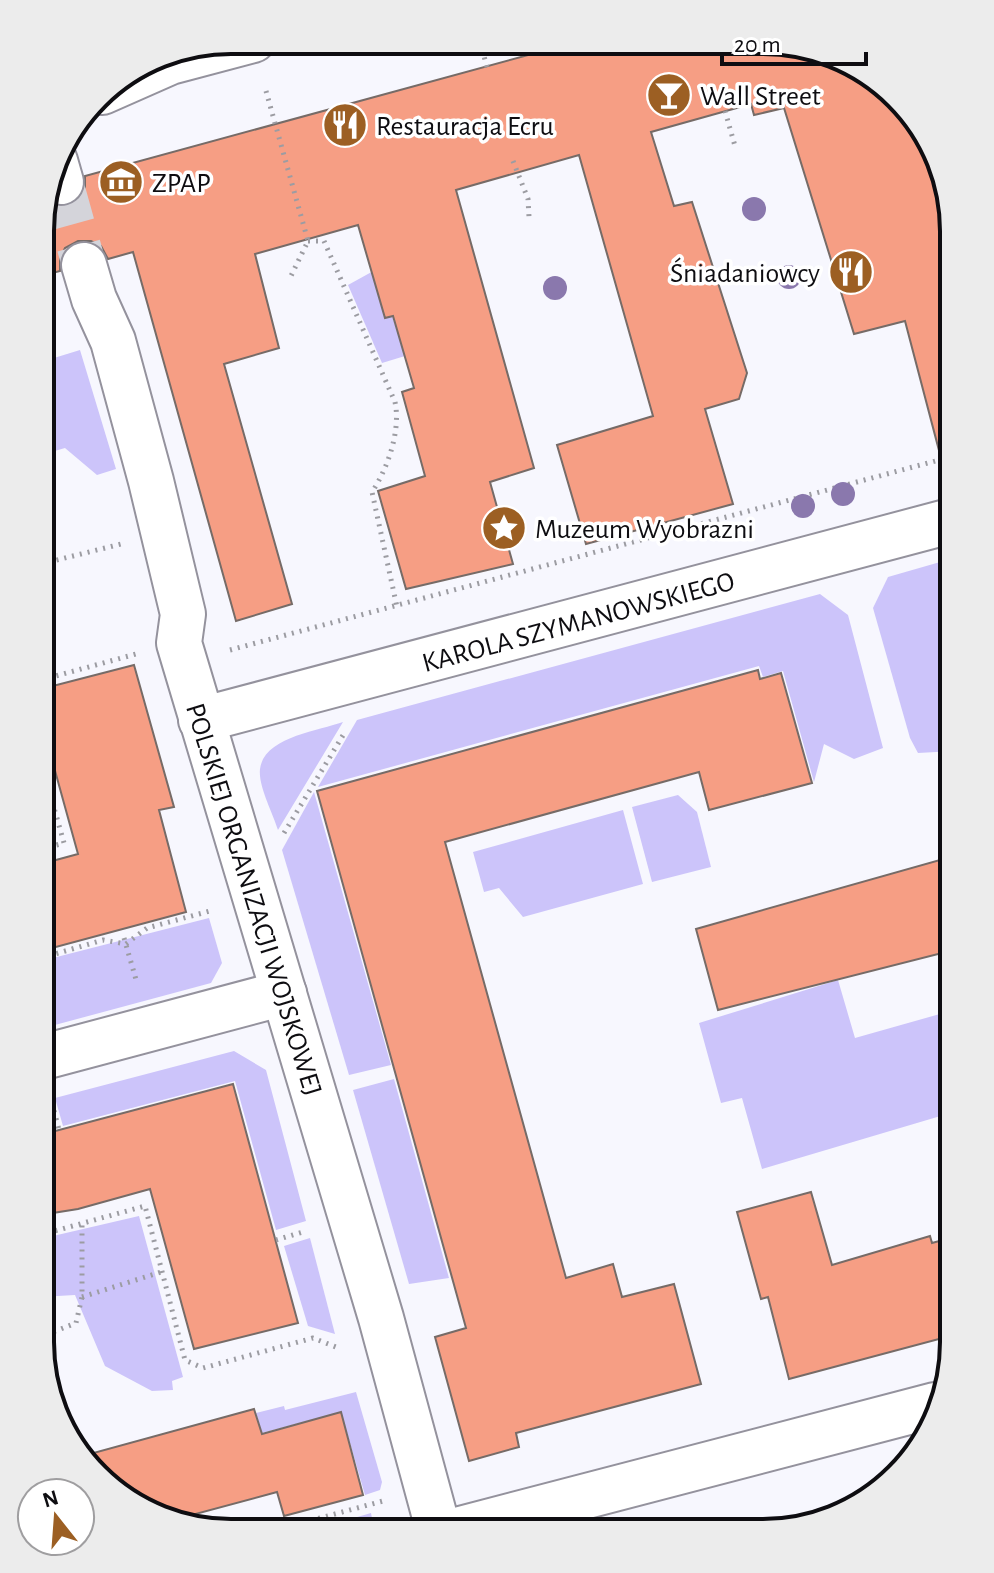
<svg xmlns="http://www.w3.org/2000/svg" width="994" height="1573" font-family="'Alegreya Sans',sans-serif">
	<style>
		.green { fill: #ccc4fa }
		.building { fill: #f69e84; stroke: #766b67; stroke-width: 2 }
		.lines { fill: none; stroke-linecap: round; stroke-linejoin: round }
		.street-tunnel { stroke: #d4d4da; stroke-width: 44; stroke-dasharray: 44 22; stroke-linecap: butt }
		.street-casing { stroke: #94929d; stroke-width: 48 }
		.path { stroke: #9c9ca2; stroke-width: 5; stroke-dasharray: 2 6; stroke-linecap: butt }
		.street { stroke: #fff; stroke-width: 44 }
		.tree { fill: #8a78ad }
		.labels { text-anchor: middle; stroke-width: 7; stroke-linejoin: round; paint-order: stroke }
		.poi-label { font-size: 28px; fill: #0e0d11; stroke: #fff; text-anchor: start }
		.street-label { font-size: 28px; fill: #0e0d11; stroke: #fff }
		.rim { fill: none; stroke: #0e0d11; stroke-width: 4 }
	</style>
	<rect width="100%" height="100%" fill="#f7f7fe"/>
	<g class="green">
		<path d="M377 269 405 356 382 363 348 285Z"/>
		<path d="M80 350 116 469 97 475 65 448 41 455V362Z"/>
		<path d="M954 558V751L918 753 910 738 873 608 888 577Z"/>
		<path d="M820 594 848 615 883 748 854 759 824 744 814 782 783 671 763 677 759 666 318 787 357 720Z"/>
		<path d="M343 722 278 830C273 813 258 786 260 769 264 737 318 731 343 722Z"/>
		<path d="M314 792 391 1065 349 1075 282 850Z"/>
		<path d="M678 795 697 812 711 867 652 882 632 807Z"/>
		<path d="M623 810 643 884 523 917 499 888 484 892 473 852Z"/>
		<path d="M209 918 222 963 211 983 40 1029 41 961Z"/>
		<path d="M838 980 855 1038 954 1010V1112L762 1169 742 1098 721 1103 699 1023Z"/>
		<path d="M234 1051 266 1070 306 1221 276 1230 235 1081 63 1126 55 1098Z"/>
		<path d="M394 1079 449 1278 409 1284 353 1090Z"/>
		<path d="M46 1101 55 1129 40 1133V1102Z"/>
		<path d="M139 1216 183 1377 172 1381 173 1390 152 1391 105 1366 75 1295 40 1297V1239Z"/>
		<path d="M310 1238 335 1334 308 1326 284 1246Z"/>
		<path d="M356 1392 382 1482 380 1490 365 1495 341 1412 262 1433 256 1413 284 1406 285 1410Z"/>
		<path d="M371 1513 373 1524 345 1532H306Z"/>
	</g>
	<g class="building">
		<path d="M576 42 800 44 889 87 940 158 954 231V456L941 458 905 321 854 334 784 108 754 115 751 104 651 132 674 206 692 202 747 373 739 399 705 409 733 504 586 544 557 445 653 416 579 155 456 190 534 468 490 482 513 564 406 589 378 491 425 476 402 392 414 388 393 316 385 318 358 225 255 254 279 348 224 364 292 604 236 621 133 252 108 259 101 246 91 241H78L65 248 60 258V271L41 276 44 200 54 206H67L79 199 85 187V176Z"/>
		<path d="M134 665 174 807 159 810 186 912 41 951V864L78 854 41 720V689Z"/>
		<path d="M758 670 760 679 781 673 812 783 709 810 699 772 445 842 566 1278 613 1264 622 1297 674 1284 701 1384 516 1433 519 1447 469 1461 435 1337 466 1328 317 791Z"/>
		<path d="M954 856V950L718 1010 696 929Z"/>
		<path d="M233 1084 298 1323 194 1349 150 1189 78 1209 40 1215V1135Z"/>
		<path d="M811 1192 832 1265 930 1236 932 1243 954 1237V1335L789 1379 768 1297 761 1299 737 1212Z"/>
		<path d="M254 1409 262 1434 341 1412 363 1495 284 1516 277 1492 177 1519 114 1493 86 1455Z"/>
	</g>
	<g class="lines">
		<path class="street-tunnel" d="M61 182 84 265"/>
		<g class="street-casing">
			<g id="street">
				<path d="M102 92 170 62 253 40"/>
				<path d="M55 161 61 182"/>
				<path d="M84 265 94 299 113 341 151 481 183 614 179 643 381 1318 439 1532"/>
				<path d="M201 720 954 520"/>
				<path d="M40 1058 284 993"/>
				<path d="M449 1532 935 1405"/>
			</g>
		</g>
		<g class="path">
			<path d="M480 42 487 67"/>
			<path d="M266 91 308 241 290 278"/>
			<path d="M725 111 735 146"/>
			<path d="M513 161 528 199 529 217"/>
			<path d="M308 241H324L395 402C401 430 388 468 372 492L397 607"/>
			<path d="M41 564 121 544"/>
			<path d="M230 650 954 456"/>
			<path d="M41 680 136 654"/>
			<path d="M284 833 345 732"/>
			<path d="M41 849 64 843 41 762"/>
			<path d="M124 938 137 983"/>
			<path d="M41 958 103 940 126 944 147 928 210 911"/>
			<path d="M52 1103 59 1130"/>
			<path d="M40 1235 145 1206 185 1360 203 1368 313 1338 341 1349"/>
			<path d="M276 1240 306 1231"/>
			<path d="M82 1297 161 1272"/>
			<path d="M46 1354 53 1332 76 1323 82 1297V1225"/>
			<path d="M272 1531 383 1501"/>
		</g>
		<use href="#street" class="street"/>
	</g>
	<g class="tree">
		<circle cx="754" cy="209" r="12"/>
		<circle cx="789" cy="277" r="12"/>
		<circle cx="555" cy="288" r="12"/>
		<circle cx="843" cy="494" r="12"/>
		<circle cx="803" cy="506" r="12"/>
	</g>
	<defs>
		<g id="bar-disc" transform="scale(2.3)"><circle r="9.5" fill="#9c5f23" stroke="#fff"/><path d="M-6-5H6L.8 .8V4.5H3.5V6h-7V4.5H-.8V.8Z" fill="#fff"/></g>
		<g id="restaurant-disc" transform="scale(2.3)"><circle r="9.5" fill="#9c5f23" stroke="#fff"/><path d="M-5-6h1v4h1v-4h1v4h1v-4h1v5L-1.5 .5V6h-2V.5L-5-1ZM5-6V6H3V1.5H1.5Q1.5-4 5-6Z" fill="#fff"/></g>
		<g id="museum-disc" transform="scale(2.3)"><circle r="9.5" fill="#9c5f23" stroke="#fff"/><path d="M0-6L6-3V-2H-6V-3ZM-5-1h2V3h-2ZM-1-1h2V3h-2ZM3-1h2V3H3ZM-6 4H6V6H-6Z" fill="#fff"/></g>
		<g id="sight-disc" transform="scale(2.3)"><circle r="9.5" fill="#9c5f23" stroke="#fff"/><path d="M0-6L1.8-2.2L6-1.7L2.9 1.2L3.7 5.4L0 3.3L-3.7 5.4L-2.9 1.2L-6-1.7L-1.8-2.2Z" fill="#fff"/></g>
	</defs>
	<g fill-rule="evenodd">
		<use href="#bar-disc" x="669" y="95"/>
		<use href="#restaurant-disc" x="345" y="125"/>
		<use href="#museum-disc" x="121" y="182"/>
		<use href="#restaurant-disc" x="851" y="272"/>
		<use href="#sight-disc" x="504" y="528"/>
	</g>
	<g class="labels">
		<g class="poi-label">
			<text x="700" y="105">Wall Street</text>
			<text x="376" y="135">Restauracja Ecru</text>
			<text x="152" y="192">ZPAP</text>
			<text x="820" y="282" text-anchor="end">Śniadaniowcy</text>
			<text x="535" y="538">Muzeum Wyobrazni</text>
		</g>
		<g class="street-label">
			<text transform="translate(578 621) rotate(-15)" y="10">KAROLA SZYMANOWSKIEGO</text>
			<text transform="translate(255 899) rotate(73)" y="10">POLSKIEJ ORGANIZACJI WOJSKOWEJ</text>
		</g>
	</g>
	<path d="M0 0H994V1573H0ZM231 54H763A177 177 0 0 1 940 231V1342A177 177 0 0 1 763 1519H231A177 177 0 0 1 54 1342V231A177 177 0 0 1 231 54Z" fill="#ececec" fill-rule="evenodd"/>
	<path class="rim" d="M231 54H763A177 177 0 0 1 940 231V1342A177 177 0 0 1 763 1519H231A177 177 0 0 1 54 1342V231A177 177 0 0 1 231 54Z"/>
	<g transform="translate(56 1517) rotate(343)"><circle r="38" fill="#ffffff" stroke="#9f9ea0" stroke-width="2"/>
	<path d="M0-6L14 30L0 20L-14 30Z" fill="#9c5f23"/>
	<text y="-12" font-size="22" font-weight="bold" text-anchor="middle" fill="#0e0d11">N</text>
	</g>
	<path d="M722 52v12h144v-12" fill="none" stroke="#0e0d11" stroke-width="4"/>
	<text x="734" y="52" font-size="24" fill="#0e0d11" stroke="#ffffff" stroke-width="6" paint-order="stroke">20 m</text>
</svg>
